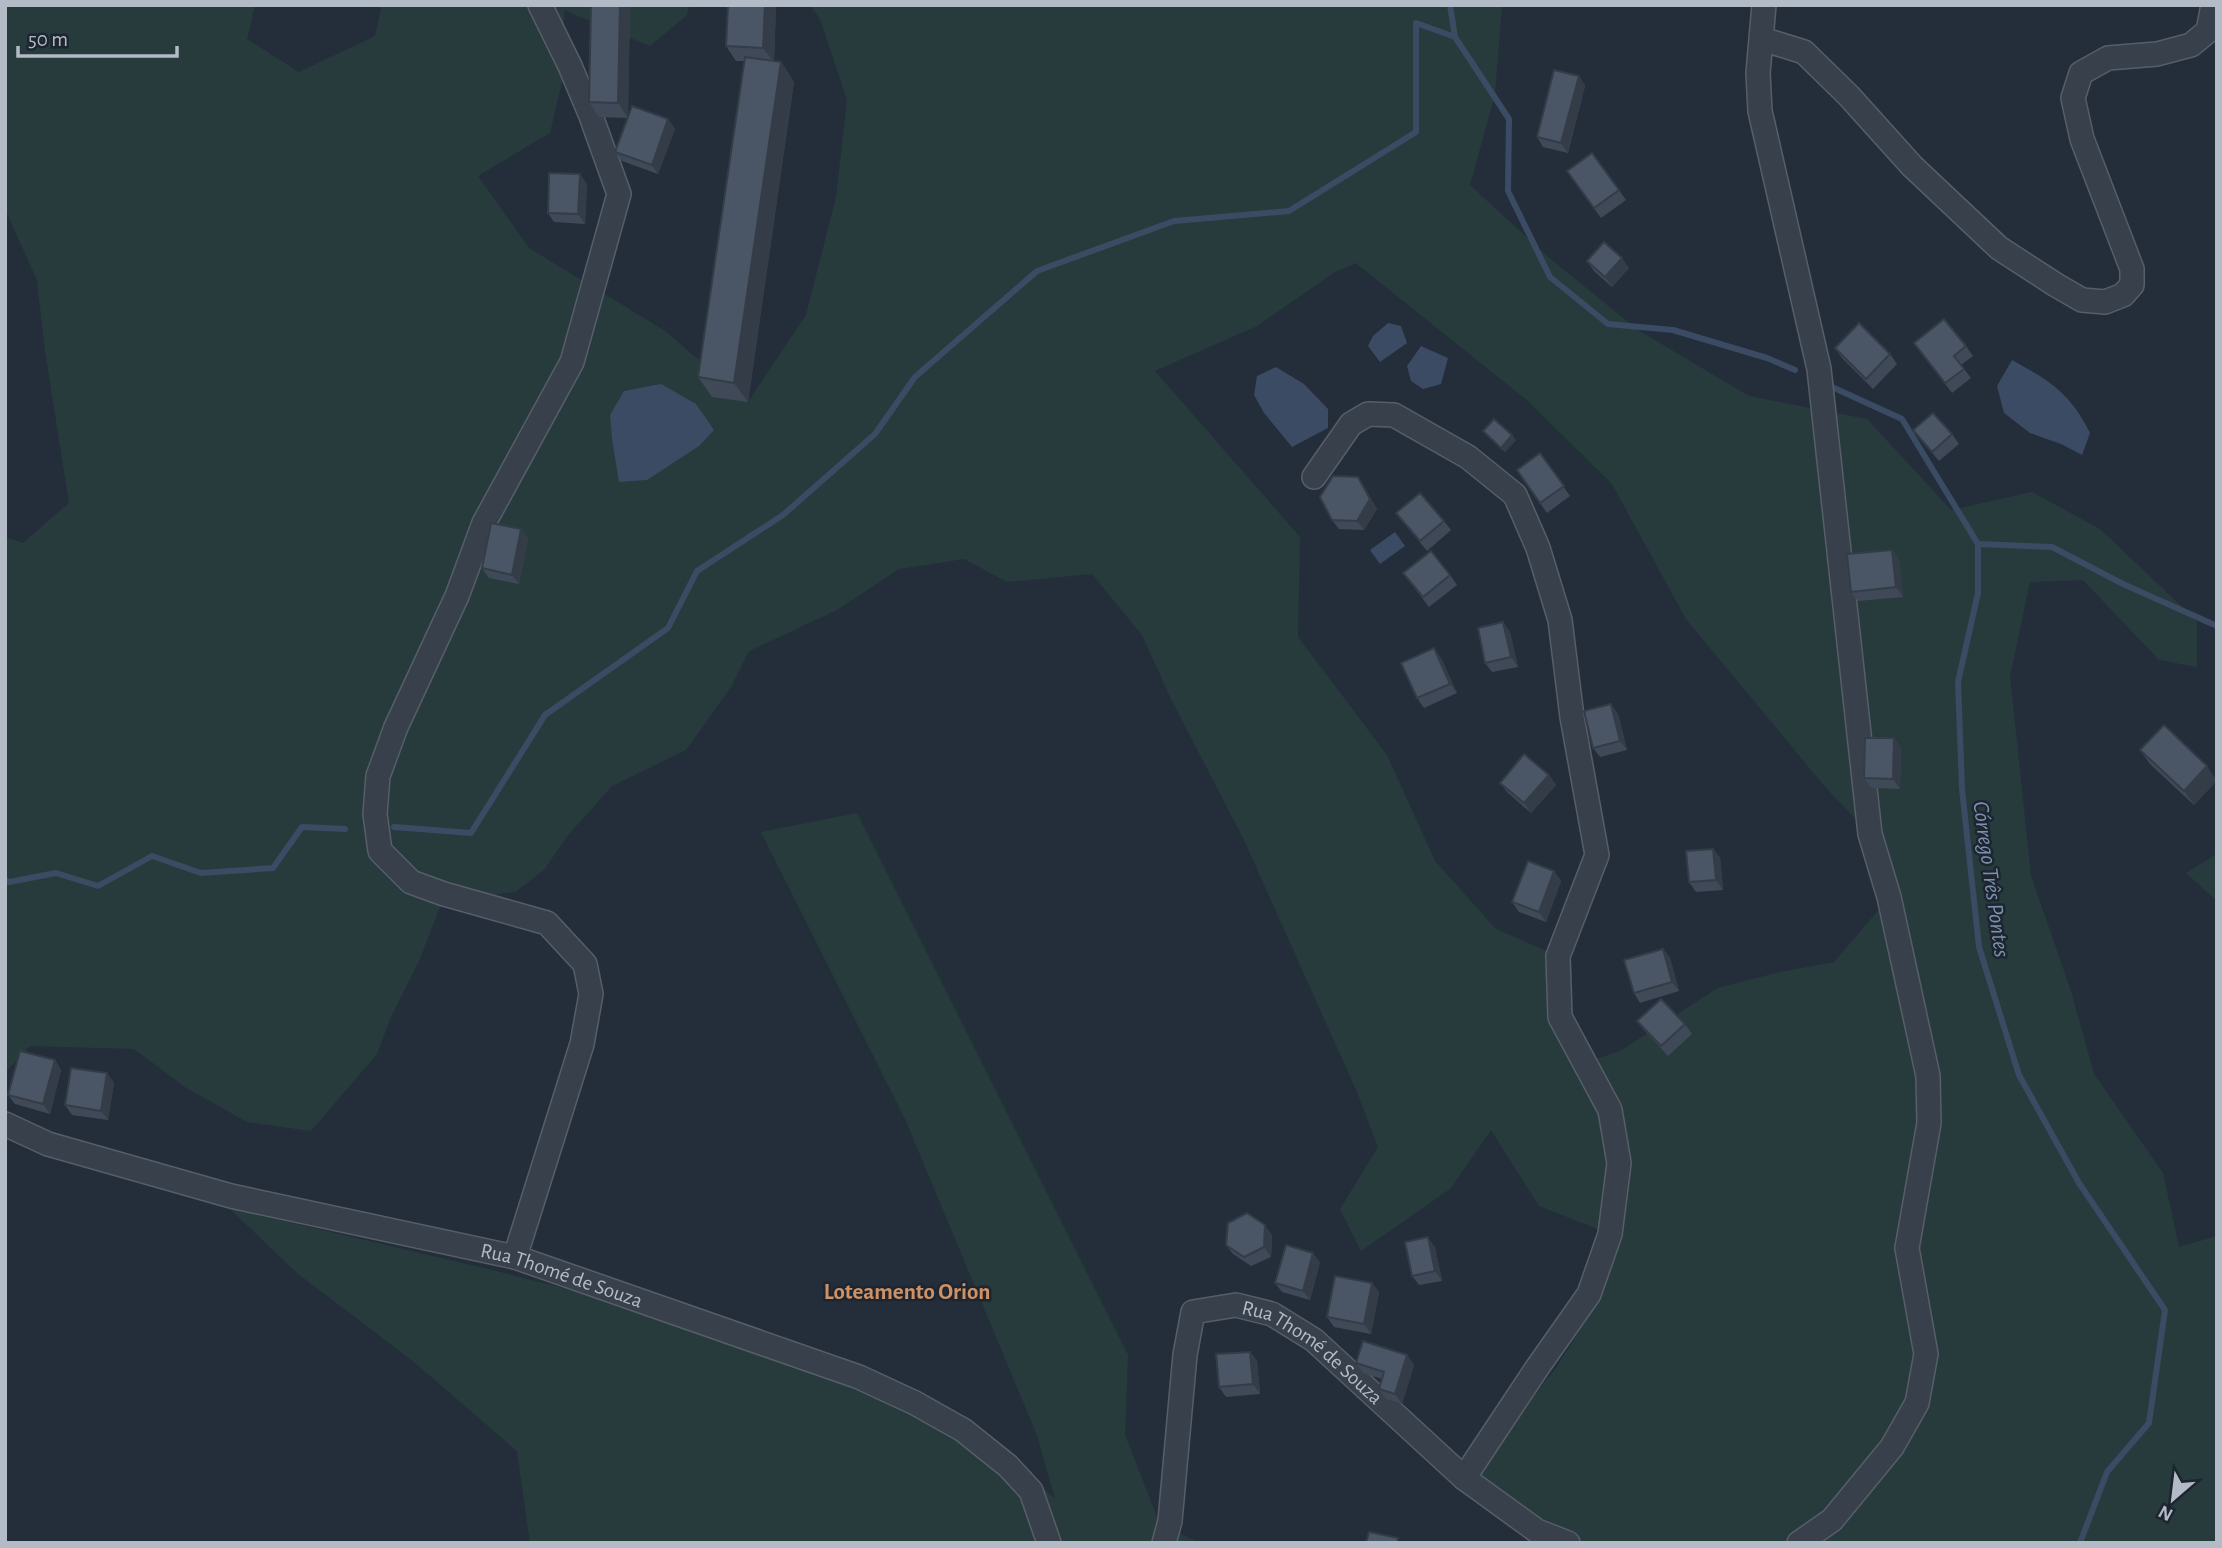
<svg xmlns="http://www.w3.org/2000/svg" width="2222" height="1548" font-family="'Alegreya Sans',sans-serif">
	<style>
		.green { fill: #273b3d; fill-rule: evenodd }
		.water { fill: #3a4b63 }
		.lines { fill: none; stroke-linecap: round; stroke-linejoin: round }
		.stream { stroke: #3a4b63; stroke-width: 6 }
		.minor-casing { stroke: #565e69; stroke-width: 26 }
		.minor { stroke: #37404b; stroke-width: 23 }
		.wall { fill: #404957 }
		.shaded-wall { fill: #343c47 }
		.building { fill: #4a5565; stroke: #343c47; stroke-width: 2 }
		.labels { text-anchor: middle; stroke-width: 5; stroke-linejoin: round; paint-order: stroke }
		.street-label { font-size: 21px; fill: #b3bbc7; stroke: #1d2530 }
		.water-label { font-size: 23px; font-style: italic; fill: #7c91ad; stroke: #1d2530 }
		.neighbourhood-label { font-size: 23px; font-weight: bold; fill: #cf9265; stroke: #1d2530 }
	</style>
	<rect width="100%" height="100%" fill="#242e3b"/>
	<g class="green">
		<path d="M5 5H255L247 39 299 72 375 36 382 5H689L687 15 650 46 564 10 565 69 550 133 478 176 529 248 665 331 748 402 806 315 836 197 847 100 820 19 810 5H1502L1495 94 1470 185 1547 256 1638 330 1749 396 1867 419 1951 510 2032 492 2100 529 2197 621V667L2159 660 2083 580 2030 582 2010 676 2031 876 2071 991 2094 1074 2163 1173 2179 1247 2217 1236V1543H1531V1523L1473 1471 1556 1368 1602 1295 1610 1234 1539 1206 1491 1130 1450 1189 1361 1251 1340 1209 1378 1147 1357 1092 1244 840 1171 699 1142 635 1092 574 1007 582 964 559 899 569 837 610 749 651 731 687 686 750 612 786 568 835 544 870 515 892 442 902 419 961 391 1017 377 1054 311 1131 247 1122 185 1087 134 1049 30 1046 5 1073V537L23 543 69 503 45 351 37 280 5 209ZM1356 263 1528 401 1612 484 1686 619 1826 788 1870 834 1889 898 1834 962 1776 973 1718 988 1620 1051 1584 1063 1560 1017 1558 956 1496 929 1435 861 1387 755 1298 637 1300 537 1155 371 1257 326 1335 272Z"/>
		<path d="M857 813 1128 1355 1125 1435 1159 1522 1199 1543H530L517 1451 414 1362 297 1273 229 1208 488 1269 862 1364 993 1442 1055 1499 1037 1435 905 1119 761 832Z"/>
		<path d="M2217 854V901L2186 873Z"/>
	</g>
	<g class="water">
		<path d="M1388 323 1401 326 1407 343 1380 362 1368 346 1373 336Z"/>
		<path d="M1421 346 1448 358 1441 384 1423 389 1411 381 1407 366Z"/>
		<path d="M2012 360C2050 381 2070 393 2090 433L2082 455 2061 444 2030 433 2004 413 1997 386Z"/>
		<path d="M1276 367 1304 384 1328 409V428L1292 447 1264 413 1254 395 1257 376Z"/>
		<path d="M661 384 696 404 714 430 699 446 647 480 619 482 612 439 610 415 624 391Z"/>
		<path d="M1395 532 1405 546 1380 564 1370 550Z"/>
	</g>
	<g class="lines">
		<g class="stream">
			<path d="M1450 5 1455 37 1509 119 1508 191 1550 277 1608 324 1673 330 1767 358 1795 370"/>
			<path d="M1832 387 1902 419 1978 544V593L1958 682 1962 789 1979 947 2019 1075 2079 1183 2165 1310 2149 1423 2107 1472 2080 1543"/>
			<path d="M1978 544 2052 547 2123 584 2217 626"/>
			<path d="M394 827 471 833 545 715 668 628 697 571 783 515 875 434 915 377 1037 271 1174 221 1289 211 1416 132V23L1455 37"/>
			<path d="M5 880 9 882 56 873 98 886 152 856 201 873 273 868 302 827 345 829"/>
		</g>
		<g class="minor-casing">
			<g id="minor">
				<path d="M1764 5 1758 73 1760 111 1819 369 1870 834 1889 897 1928 1076 1929 1123 1907 1248 1926 1354 1917 1403 1892 1447 1832 1520 1799 1543"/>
				<path d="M1762 39 1804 52 1849 96 1912 166 1999 248 2056 285 2082 300 2105 302 2123 295 2132 285V269L2082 139 2073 98 2081 73 2108 58 2157 54 2191 45 2208 31 2213 5"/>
				<path d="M1314 477 1351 424 1368 414 1394 415 1468 457 1515 495 1538 548 1560 620 1572 717 1597 855 1558 956 1560 1017 1610 1110 1619 1163 1610 1234 1589 1294 1537 1368 1464 1478"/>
				<path id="s1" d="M5 1124 48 1144 231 1196 515 1257 859 1377 915 1403 963 1430 1008 1466 1031 1491 1049 1543"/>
				<path d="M515 1257 582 1044 591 994 585 964 547 923 444 894 411 882 380 851 375 814 378 776 396 727 457 596 484 523 572 362 619 194 591 116 570 66 540 5"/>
				<path id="s2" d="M1164 1543 1170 1521 1185 1355 1193 1312 1236 1305 1272 1314 1314 1340 1464 1478 1537 1531 1568 1543"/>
			</g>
		</g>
		<use href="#minor" class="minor"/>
	</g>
	<g class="wall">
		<path d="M591 5H630L628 115 668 119 675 129 658 174 622 161 615 152 627 118 599 117 589 102Z"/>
		<path d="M728 5H776L774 61 781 62 794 82 748 402 712 397 698 377 745 61H736L726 46Z"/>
		<path d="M1579 76 1585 86 1568 153 1543 147 1537 137Z"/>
		<path d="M1592 153 1626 200 1601 218 1567 171Z"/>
		<path d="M587 184 585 224 554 222 548 213Z"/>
		<path d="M1587 261 1629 268 1612 287 1594 271Z"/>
		<path d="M1914 343 1966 346 1973 356 1961 365 1971 378 1952 393Z"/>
		<path d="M1835 348 1890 354 1897 364 1873 389 1842 358Z"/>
		<path d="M1913 430 1952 434 1959 444 1939 461Z"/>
		<path d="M1483 431 1516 440 1505 452 1486 435Z"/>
		<path d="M1540 453 1570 496 1547 513 1517 470Z"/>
		<path d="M1358 477 1377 509 1364 530 1339 529 1332 520Z"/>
		<path d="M1396 513 1444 521 1451 530 1427 551Z"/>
		<path d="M521 529 528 539 519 584 489 578 482 568Z"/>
		<path d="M1892 550 1899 559 1903 597 1858 601 1851 592Z"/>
		<path d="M1403 573 1450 575 1457 585 1429 607Z"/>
		<path d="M1503 622 1510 632 1518 667 1492 672 1485 663Z"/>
		<path d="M1441 658 1457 693 1424 708 1417 698Z"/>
		<path d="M1618 714 1627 750 1600 757 1593 748Z"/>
		<path d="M1894 738 1901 748 1900 789 1871 788 1864 778Z"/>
		<path d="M2140 750 2217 780 2194 805 2150 764Z"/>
		<path d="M1549 775 1556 785 1531 813 1507 792 1500 783Z"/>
		<path d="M1713 849 1720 858 1723 890 1696 892 1689 882Z"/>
		<path d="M1554 871 1561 881 1546 922 1519 912 1512 902Z"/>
		<path d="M1663 949 1670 958 1679 991 1640 1003 1634 993Z"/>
		<path d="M1637 1021 1685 1024 1692 1034 1668 1056 1644 1030Z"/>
		<path d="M55 1060 61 1070 50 1114 15 1104 8 1095Z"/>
		<path d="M107 1073 114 1083 108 1120 72 1115 65 1105Z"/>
		<path d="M1272 1235 1271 1257 1251 1266 1233 1254 1226 1245Z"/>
		<path d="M1435 1247 1442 1281 1419 1285 1412 1276Z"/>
		<path d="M1320 1262 1310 1300 1282 1292 1275 1283Z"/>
		<path d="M1372 1283 1379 1292 1371 1334 1334 1327 1327 1317Z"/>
		<path d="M1250 1352 1257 1361 1260 1394 1226 1397 1219 1387Z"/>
		<path d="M1407 1355 1414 1365 1402 1404 1386 1399 1379 1389 1382 1379 1363 1373 1356 1363Z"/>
	</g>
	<g class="shaded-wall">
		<path d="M620 5H630L628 118 618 103Z"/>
		<path d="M765 5H776L774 62 763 48Z"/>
		<path d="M781 62 794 82 748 402 734 383Z"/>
		<path d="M1579 76 1585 86 1568 153 1561 143Z"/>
		<path d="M668 119 675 129 658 174 652 165Z"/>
		<path d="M580 174 587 184 585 224 578 214Z"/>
		<path d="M1622 258 1629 268 1612 287 1605 277Z"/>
		<path d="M1512 435 1516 440 1505 452 1501 448Z"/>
		<path d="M1358 477 1377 509 1364 530 1357 521Z"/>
		<path d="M521 529 528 539 519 584 512 575Z"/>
		<path d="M1892 550 1899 559 1903 597 1896 587Z"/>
		<path d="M1503 622 1510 632 1518 667 1511 657Z"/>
		<path d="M1434 648 1441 658 1457 693 1450 684Z"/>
		<path d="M1611 704 1618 714 1627 750 1620 741Z"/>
		<path d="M1894 738 1901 748 1900 789 1893 779Z"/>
		<path d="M2207 766 2217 781 2194 805 2184 791Z"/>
		<path d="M1549 775 1556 785 1531 813 1524 803Z"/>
		<path d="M1713 849 1720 858 1723 890 1716 880Z"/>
		<path d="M1554 871 1561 881 1546 922 1539 912Z"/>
		<path d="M1663 949 1670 958 1679 991 1672 982Z"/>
		<path d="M55 1060 61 1070 50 1114 43 1104Z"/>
		<path d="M107 1073 114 1083 108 1120 101 1111Z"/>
		<path d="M1265 1225 1272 1235 1271 1257 1264 1247Z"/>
		<path d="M1428 1237 1435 1247 1442 1281 1435 1271Z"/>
		<path d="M1313 1253 1320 1262 1310 1300 1303 1291Z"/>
		<path d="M1372 1283 1379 1292 1371 1334 1364 1324Z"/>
		<path d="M1250 1352 1257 1361 1260 1394 1253 1384Z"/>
		<path d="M1407 1355 1414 1365 1402 1404 1395 1394Z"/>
	</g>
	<g class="building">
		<path d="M591 5H620L618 103 589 102Z"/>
		<path d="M728 5H765L763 48 726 46Z"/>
		<path d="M745 57 781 62 734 383 698 377Z"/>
		<path d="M1554 70 1579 76 1561 143 1537 137Z"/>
		<path d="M632 106 668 119 652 165 615 152Z"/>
		<path d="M1592 153 1619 190 1594 208 1567 171Z"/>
		<path d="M549 173 580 174 578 214 548 213Z"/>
		<path d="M1604 242 1622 258 1605 277 1587 261Z"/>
		<path d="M1944 319 1966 346 1954 356 1964 369 1945 383 1914 343Z"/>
		<path d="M1859 323 1890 354 1866 379 1835 348Z"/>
		<path d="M1933 413 1952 434 1932 452 1913 430Z"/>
		<path d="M1494 419 1512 435 1501 448 1483 431Z"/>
		<path d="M1540 453 1564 486 1540 503 1517 470Z"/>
		<path d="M1333 476 1358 477 1370 499 1357 521 1332 520 1320 497Z"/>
		<path d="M1420 493 1444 521 1420 541 1396 513Z"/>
		<path d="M491 523 521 529 512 575 482 568Z"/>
		<path d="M1892 550 1896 587 1851 592 1847 554Z"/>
		<path d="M1431 551 1450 575 1423 597 1403 573Z"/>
		<path d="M1503 622 1511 657 1485 663 1478 628Z"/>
		<path d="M1434 648 1450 684 1417 698 1401 663Z"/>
		<path d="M1611 704 1620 741 1593 748 1584 711Z"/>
		<path d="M2164 725 2207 766 2184 791 2140 750Z"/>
		<path d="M1865 738H1894L1893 779 1864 778Z"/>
		<path d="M1524 754 1549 775 1524 803 1500 783Z"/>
		<path d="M1713 849 1716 880 1689 882 1686 851Z"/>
		<path d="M1528 861 1554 871 1539 912 1512 902Z"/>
		<path d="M1663 949 1672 982 1634 993 1624 960Z"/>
		<path d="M1661 999 1685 1024 1661 1046 1637 1021Z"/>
		<path d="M20 1051 55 1060 43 1104 8 1095Z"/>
		<path d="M71 1068 107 1073 101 1111 65 1105Z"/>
		<path d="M1247 1213 1265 1225 1264 1247 1244 1257 1226 1245 1228 1223Z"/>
		<path d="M1428 1237 1435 1271 1412 1276 1405 1242Z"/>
		<path d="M1286 1245 1313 1253 1303 1291 1275 1283Z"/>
		<path d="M1335 1276 1372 1283 1364 1324 1327 1317Z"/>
		<path d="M1363 1341 1407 1355 1395 1394 1379 1389 1384 1372 1356 1363Z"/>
		<path d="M1250 1352 1253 1384 1219 1387 1216 1354Z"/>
		<path d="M1369 1532 1398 1538 1397 1543H1366Z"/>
	</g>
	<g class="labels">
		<g class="street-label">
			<text dy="7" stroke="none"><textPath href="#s1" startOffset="578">Rua Thomé de Souza</textPath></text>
			<text dy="7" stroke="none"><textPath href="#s2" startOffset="368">Rua Thomé de Souza</textPath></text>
		</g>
		<g class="water-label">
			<text transform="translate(1992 879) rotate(82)" y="8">Córrego Três Pontes</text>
		</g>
		<g class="neighbourhood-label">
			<text x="907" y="1299">Loteamento Orion</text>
		</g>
	</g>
	<rect width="2222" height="1548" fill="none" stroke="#b3bbc7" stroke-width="14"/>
	<g transform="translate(2173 1499) rotate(208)" stroke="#1d2530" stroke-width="5" paint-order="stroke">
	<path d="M0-5L12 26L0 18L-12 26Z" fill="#b3bbc7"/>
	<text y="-10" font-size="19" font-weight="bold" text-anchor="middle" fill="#b3bbc7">N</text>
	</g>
	<path d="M18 46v10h159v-10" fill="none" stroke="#b3bbc7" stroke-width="3.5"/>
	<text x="28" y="46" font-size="21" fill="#b3bbc7" stroke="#1d2530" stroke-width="5" paint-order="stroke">50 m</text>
</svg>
